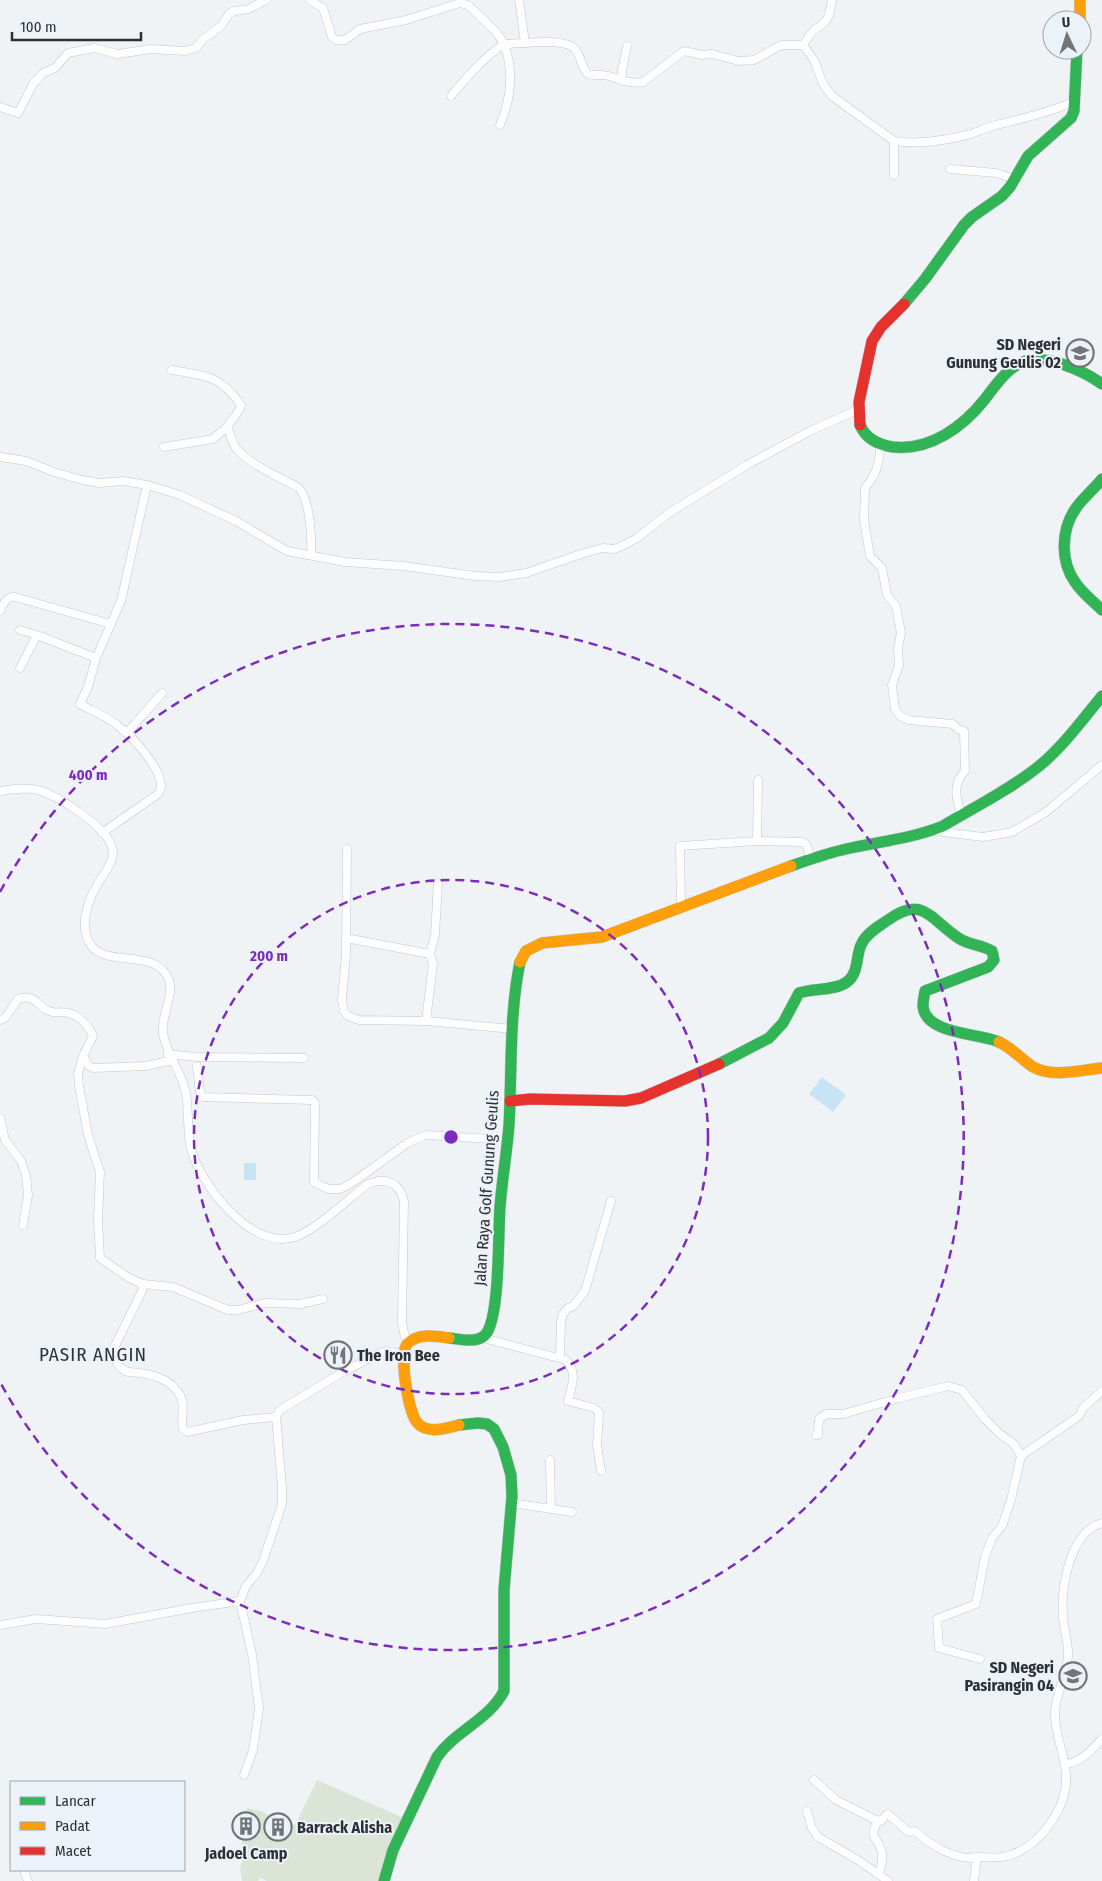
<svg xmlns="http://www.w3.org/2000/svg" width="1102" height="1881" font-family="'Fira Sans Condensed',sans-serif">
	<style>
		.green { fill: #dbe4d7 }
		.water { fill: #c7e4f4 }
		.lines { fill: none; stroke-linecap: round; stroke-linejoin: round }
		.stream { stroke: #c7e4f4; stroke-width: 2.5 }
		.street-casing { stroke: #c4c6c9; stroke-width: 9 }
		.fast-casing { stroke: #c4c6c9; stroke-width: 12 }
		.slow-casing { stroke: #c4c6c9; stroke-width: 12 }
		.jam-casing { stroke: #c4c6c9; stroke-width: 12 }
		.street { stroke: #fdfdfe; stroke-width: 8 }
		.fast { stroke: #30b455; stroke-width: 11 }
		.slow { stroke: #ff9f0a; stroke-width: 11 }
		.jam { stroke: #e5322d; stroke-width: 11 }
		.ring { fill: none; stroke: #7b2cbf; stroke-width: 2.5; stroke-dasharray: 9 6 }
		.labels { text-anchor: middle; stroke-width: 4; stroke-linejoin: round; paint-order: stroke }
		.poi-label { font-size: 16px; font-weight: bold; fill: #2e3033; stroke: #ecf2fa; text-anchor: end }
		.street-label { font-size: 16px; fill: #2e3033; stroke: #ecf2fa }
		.quarter-label { font-size: 19px; letter-spacing: 1px; fill: #2e3033; stroke: #ecf2fa }
		.centre { fill: #7b2cbf; stroke: #ecf2fa; stroke-width: 2.5 }
		.ring-label { font-size: 15px; text-anchor: middle; font-weight: bold; fill: #7b2cbf; stroke: #ecf2fa; stroke-width: 4; stroke-linejoin: round; paint-order: stroke }
	</style>
	<rect width="100%" height="100%" fill="#f0f3f6"/>
	<path class="green" d="M317 1780 406 1819 385 1855 378 1881H267L260 1878 258 1881H242L240 1868 246 1850 241 1849 243 1832 241 1831 247 1808 261 1811 288 1826 290 1823 295 1825Z"/>
	<g class="water">
		<path d="M822 1077 846 1095 833 1112 809 1094Z"/>
		<rect x="244" y="1163" width="12" height="17"/>
	</g>
	<g class="lines">
		<path class="stream" d="M250 1846 254 1823"/>
		<g class="street-casing">
			<g id="street">
				<path d="M310 0 323 8 332 37 336 40H345L360 29 406 20 460 3 468 5 497 33 504 44C525 44 549 39 569 45 581 49 580 66 587 73 591 76 597 75 602 75 617 76 627 85 643 82L684 51 702 55 712 54 739 61 754 60 781 45H803L814 60 823 84 832 96 894 141C920 145 946 140 971 134 979 131 988 127 996 125 1023 119 1048 112 1074 102"/>
				<path d="M519 0 525 43"/>
				<path d="M803 45 812 32 825 22 829 15 832 0"/>
				<path d="M622 81V70L627 46"/>
				<path d="M451 96C467 77 483 58 504 44 514 71 511 99 500 125"/>
				<path d="M0 107 18 113 33 84 43 73 55 68 68 53 94 48 118 54 150 49 185 51 196 48 202 40 221 26 229 14 234 11 249 9 266 0"/>
				<path d="M950 169 996 173 1015 179"/>
				<path d="M894 175V141"/>
				<path d="M172 370C206 376 220 375 241 405 240 412 231 420 227 427 230 434 232 442 236 448 248 464 282 478 299 488 310 501 312 537 311 555"/>
				<path d="M880 446C880 463 876 475 865 488L864 520 870 556 882 568 887 595 896 606 901 633 898 648 899 665 892 685 895 709 900 716 909 720 953 724 958 729 964 731 965 771C952 784 956 798 961 814"/>
				<path d="M164 447 213 439 227 427"/>
				<path d="M0 457 26 461 54 472 82 480 100 483 124 481 147 485 180 495 236 521 287 551 345 562 404 566 475 576 500 577 526 573 584 553 603 548 614 549 624 545 637 538 669 513 747 465 810 431 859 409"/>
				<path d="M0 611C3 605 6 596 15 597L111 624"/>
				<path d="M20 630 37 635 96 658"/>
				<path d="M20 668 37 635"/>
				<path d="M127 733 162 693"/>
				<path d="M0 791C12 789 25 787 38 790 58 795 113 830 113 853 113 862 106 871 102 877 91 894 80 917 87 938 98 970 149 948 166 974 178 991 160 1015 163 1033 166 1054 180 1069 185 1089 190 1109 186 1129 191 1149 201 1185 251 1251 295 1237 315 1231 349 1198 368 1184L378 1181H386L395 1185 401 1192 404 1201 402 1322 404 1333 408 1343"/>
				<path d="M935 831 983 837 1012 832 1046 812 1102 765"/>
				<path d="M102 833 158 794C159 792 161 790 161 787 162 768 131 735 117 725 106 716 92 711 80 704L88 687 96 658 121 601 147 485"/>
				<path d="M757 841 758 780"/>
				<path d="M347 849 346 954 342 1000 344 1011 348 1016 359 1020 426 1021 512 1029"/>
				<path d="M681 906 680 846 757 841 803 842 806 844 811 859"/>
				<path d="M346 938 430 954 433 964 426 1021"/>
				<path d="M430 954 435 935 438 883"/>
				<path d="M0 1020 5 1018 18 999C36 993 36 1006 49 1011 55 1014 62 1011 68 1013 79 1015 90 1027 93 1036L83 1056 89 1066 93 1068 146 1066 173 1060"/>
				<path d="M168 1054 196 1057 304 1058"/>
				<path d="M83 1056 78 1074 79 1086 88 1135 100 1172 98 1220 100 1258 129 1278 143 1284 173 1287 228 1310H238L265 1303 300 1304 323 1299"/>
				<path d="M197 1066 200 1093 203 1097 312 1100 315 1103V1107L314 1182 319 1185 329 1189H340L352 1183 406 1144 426 1135 492 1139"/>
				<path d="M0 1118 5 1140 21 1161 26 1175 28 1195 23 1225"/>
				<path d="M143 1284 142 1291 114 1348C112 1356 117 1366 125 1371 130 1373 136 1372 140 1373 155 1375 172 1381 180 1395 186 1405 180 1419 183 1429L187 1432 243 1420 276 1417 280 1410 343 1372 378 1354 386 1351 403 1354"/>
				<path d="M483 1338 566 1360C578 1374 572 1384 568 1401L594 1408 599 1412 597 1445 601 1471"/>
				<path d="M560 1357 561 1321 563 1314 568 1308 573 1306 585 1291 611 1201"/>
				<path d="M816 1435H818L819 1419 826 1414H843L899 1398 948 1386 962 1390 985 1419 1000 1434 1014 1444 1021 1456 1011 1500 1002 1526 992 1538 985 1557 976 1604 937 1619 939 1648 980 1659"/>
				<path d="M1021 1456 1079 1416 1083 1408 1102 1391"/>
				<path d="M550 1460 551 1509"/>
				<path d="M511 1503 572 1512"/>
				<path d="M0 1625 36 1619 105 1624 192 1608 240 1601"/>
				<path d="M1065 1764C1082 1762 1090 1751 1102 1739"/>
				<path d="M244 1775 253 1750 259 1709 252 1654 240 1601 246 1586 257 1573 263 1561 282 1504V1487L276 1417"/>
				<path d="M814 1780 836 1800 876 1820 881 1821 886 1815 888 1814 906 1830 909 1832 915 1831C929 1844 957 1862 977 1857"/>
				<path d="M807 1811 812 1828 818 1837 858 1860 888 1881"/>
				<path d="M878 1821C868 1838 876 1835 881 1849 884 1857 881 1866 879 1874"/>
				<path d="M24 1870 28 1881"/>
				<path d="M974 1881 977 1857C988 1857 997 1859 1007 1856 1039 1848 1068 1808 1066 1775 1065 1754 1054 1733 1055 1712 1056 1692 1067 1675 1068 1656 1069 1642 1063 1628 1063 1615 1061 1587 1070 1531 1102 1523"/>
			</g>
		</g>
		<g class="fast-casing">
			<g id="fast">
				<path d="M904 304 925 279 964 225 972 217 1002 196 1010 187 1028 156 1071 118 1074 111 1077 50"/>
				<path d="M860 425C866 439 879 445 893 447 930 451 963 427 985 399 995 386 1007 368 1023 362 1045 353 1084 371 1102 384"/>
				<path d="M1102 479C1094 489 1083 498 1076 508 1061 529 1060 561 1075 582 1082 593 1093 601 1102 610"/>
				<path d="M791 866C808 860 825 854 842 850 876 842 911 839 943 826 975 807 1009 790 1038 767 1062 748 1082 720 1102 696"/>
				<path d="M719 1064 769 1038 783 1023 799 993C814 988 835 991 847 982 860 972 855 955 862 943 867 933 879 926 888 920 924 894 931 921 960 939 970 945 982 945 992 951L994 960 988 967 925 991C924 996 923 1002 923 1007 927 1035 979 1033 999 1042"/>
				<path d="M449 1338C460 1339 478 1344 486 1334 500 1316 498 1233 500 1207 502 1180 507 1152 509 1125 512 1070 509 1016 520 962"/>
				<path d="M384 1881 393 1850 437 1757C455 1731 489 1720 504 1691V1590L512 1496 511 1475 503 1447 494 1429 487 1424 478 1423 459 1425"/>
			</g>
		</g>
		<g class="slow-casing">
			<g id="slow">
				<path d="M1080 0V20"/>
				<path d="M520 962 526 951 542 943 602 937 791 866"/>
				<path d="M999 1042C1012 1048 1021 1059 1033 1067 1053 1078 1081 1070 1102 1068"/>
				<path d="M449 1338C436 1336 419 1333 408 1343 398 1352 408 1409 416 1421 418 1424 421 1427 425 1428 435 1432 448 1428 459 1425"/>
			</g>
		</g>
		<g class="jam-casing">
			<g id="jam">
				<path d="M860 425 859 402 872 341 881 327 904 304"/>
				<path d="M510 1101 530 1099 625 1101 641 1098 719 1064"/>
			</g>
		</g>
		<use href="#street" class="street"/>
		<use href="#fast" class="fast"/>
		<use href="#slow" class="slow"/>
		<use href="#jam" class="jam"/>
	</g>
	<g class="ring">
		<circle cx="451" cy="1137" r="257"/>
		<path d="M0 892A513 513 0 1 1 0 1382"/>
	</g>
	<defs>
		<g id="school-ring" transform="scale(1.4375)"><circle r="9.5" fill="#ecf2fa" stroke="#727477" stroke-width="1.5"/><path d="M0-5L7-2L0 1L-7-2ZM-4 1L0 2.5L4 1V4Q0 6-4 4Z" fill="#727477"/></g>
		<g id="restaurant-ring" transform="scale(1.4375)"><circle r="9.5" fill="#ecf2fa" stroke="#727477" stroke-width="1.5"/><path d="M-5-6h1v4h1v-4h1v4h1v-4h1v5L-1.5 .5V6h-2V.5L-5-1ZM5-6V6H3V1.5H1.5Q1.5-4 5-6Z" fill="#727477"/></g>
		<g id="building-ring" transform="scale(1.4375)"><circle r="9.5" fill="#ecf2fa" stroke="#727477" stroke-width="1.5"/><path d="M-4-6H4V6H1V3H-1V6H-4ZM-2.5-4.3h1.7v1.8h-1.7ZM.8-4.3h1.7v1.8H.8ZM-2.5-1h1.7V.8h-1.7ZM.8-1h1.7V.8H.8Z" fill="#727477"/></g>
	</defs>
	<g fill-rule="evenodd">
		<use href="#school-ring" x="1080" y="353"/>
		<use href="#restaurant-ring" x="338" y="1355"/>
		<use href="#school-ring" x="1073" y="1676"/>
		<use href="#building-ring" x="246" y="1826"/>
		<use href="#building-ring" x="278" y="1827"/>
	</g>
	<g class="labels">
		<g class="poi-label">
			<text x="1061" y="350">SD Negeri<tspan x="1061" dy="18">Gunung Geulis 02</tspan></text>
			<text x="357" y="1361" text-anchor="start">The Iron Bee</text>
			<text x="1054" y="1673">SD Negeri<tspan x="1054" dy="18">Pasirangin 04</tspan></text>
			<text x="297" y="1833" text-anchor="start">Barrack Alisha</text>
			<text x="246" y="1859" text-anchor="middle">Jadoel Camp</text>
		</g>
		<g class="street-label">
			<text transform="translate(486 1188) rotate(-86)" y="6">Jalan Raya Golf Gunung Geulis</text>
		</g>
		<g class="quarter-label">
			<text x="93" y="1361">PASIR ANGIN</text>
		</g>
	</g>
	<circle cx="451" cy="1137" r="8" class="centre"/>
	<g class="ring-label">
		<text x="88" y="780">400 m</text>
		<text x="269" y="961">200 m</text>
	</g>
	<rect x="10" y="1781" width="175" height="90" fill="#ecf2fa" stroke="#a0a4aa"/>
	<rect x="20" y="1797" width="25" height="8" fill="#30b455" stroke="#a0a4aa"/>
	<text x="55" y="1806" font-size="15" fill="#2e3033">Lancar</text>
	<rect x="20" y="1822" width="25" height="8" fill="#ff9f0a" stroke="#a0a4aa"/>
	<text x="55" y="1831" font-size="15" fill="#2e3033">Padat</text>
	<rect x="20" y="1847" width="25" height="8" fill="#e5322d" stroke="#a0a4aa"/>
	<text x="55" y="1856" font-size="15" fill="#2e3033">Macet</text>
	<g transform="translate(1067 35) rotate(356)"><circle r="24" fill="#ecf2fa" stroke="#a0a4aa"/>
	<path d="M0-4L9 19L0 12L-9 19Z" fill="#727477"/>
	<text y="-8" font-size="14" font-weight="bold" text-anchor="middle" fill="#2e3033">U</text>
	</g>
	<path d="M12 32v8h129v-8" fill="none" stroke="#2e3033" stroke-width="2.5"/>
	<text x="20" y="32" font-size="15" fill="#2e3033" stroke="#ecf2fa" stroke-width="4" paint-order="stroke">100 m</text>
</svg>
